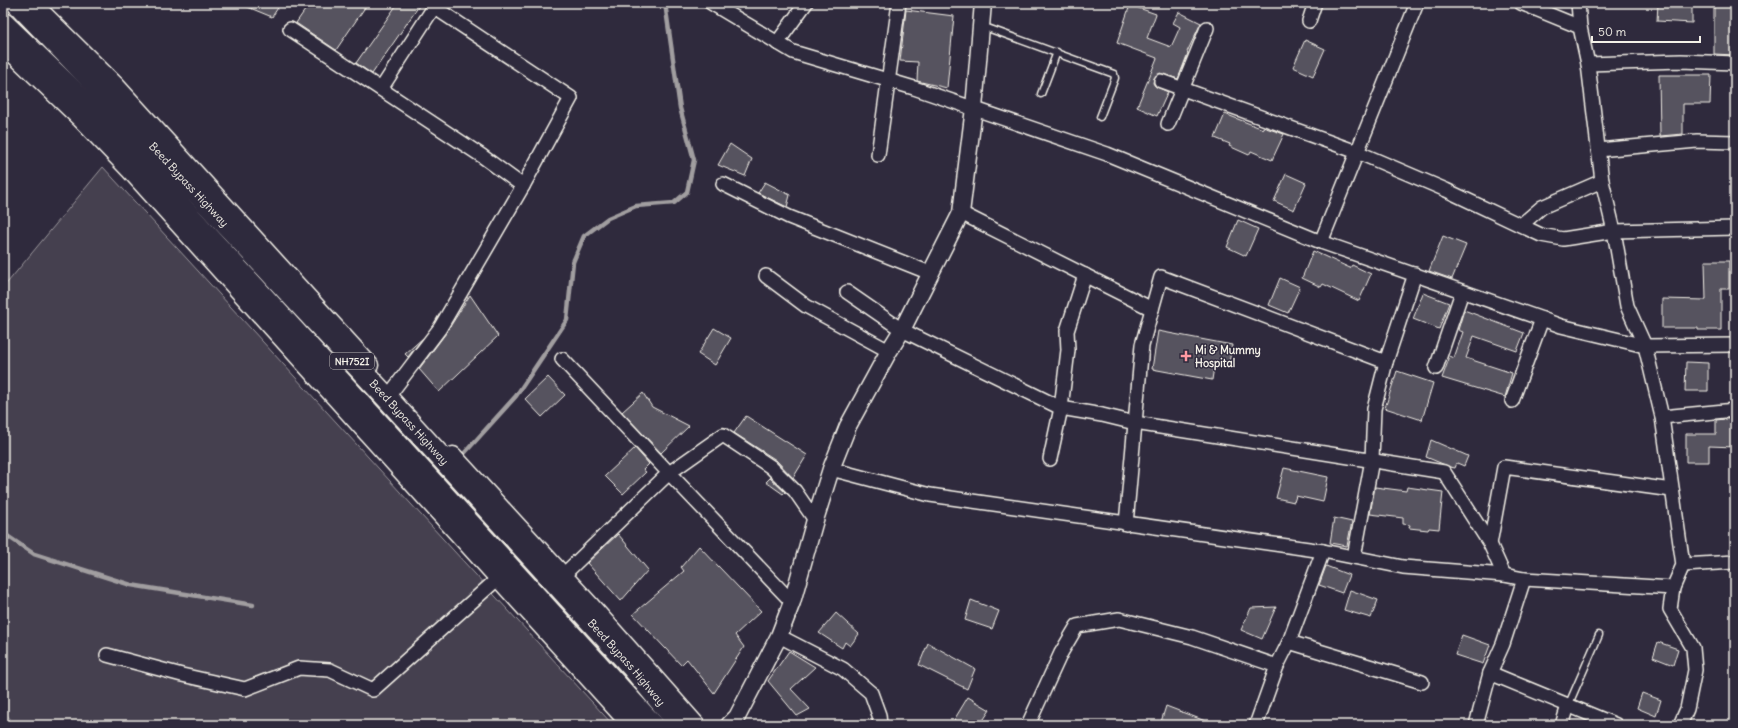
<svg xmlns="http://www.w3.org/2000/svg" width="1738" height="728" font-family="Delius,sans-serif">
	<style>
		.green { fill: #454050; stroke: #9c989c }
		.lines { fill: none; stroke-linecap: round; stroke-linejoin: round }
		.stream { stroke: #a19ea0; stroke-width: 4.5 }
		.building { fill: #56525f; stroke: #f4f1e8 }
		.service-casing { stroke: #f4f1e8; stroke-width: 9 }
		.minor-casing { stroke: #f4f1e8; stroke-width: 16 }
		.tertiary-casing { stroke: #f4f1e8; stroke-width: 19 }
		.trunk-casing { stroke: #f4f1e8; stroke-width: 24 }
		.service { stroke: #2f2a3d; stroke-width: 6 }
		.minor { stroke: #2f2a3d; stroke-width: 13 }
		.tertiary { stroke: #2f2a3d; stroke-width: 16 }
		.trunk { stroke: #2f2a3d; stroke-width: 21 }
		.poi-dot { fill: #ff9aa2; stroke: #2f2a3d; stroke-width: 1.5 }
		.labels { text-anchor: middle; stroke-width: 3; stroke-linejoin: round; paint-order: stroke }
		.shield { fill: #2f2a3d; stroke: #b9b5b5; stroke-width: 1 }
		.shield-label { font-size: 10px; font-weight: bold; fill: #f4f1e8 }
		.street-label { font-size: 11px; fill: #f4f1e8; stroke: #2f2a3d }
		.poi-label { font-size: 11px; font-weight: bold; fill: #f4f1e8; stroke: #2f2a3d; text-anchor: start }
	</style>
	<rect width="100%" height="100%" fill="#2f2a3d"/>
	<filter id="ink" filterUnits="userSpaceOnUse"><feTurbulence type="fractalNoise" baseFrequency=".025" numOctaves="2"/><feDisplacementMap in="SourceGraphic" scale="8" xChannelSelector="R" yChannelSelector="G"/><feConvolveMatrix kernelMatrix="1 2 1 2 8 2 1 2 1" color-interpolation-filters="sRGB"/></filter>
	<g filter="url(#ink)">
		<path class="green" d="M103 167 613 725H17L3 712V288Z"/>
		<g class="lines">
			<g class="stream">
				<path d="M460 458 516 396 567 320 573 262 584 236 608 218 636 206 674 203 687 192 694 160 680 108 665 3"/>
				<path d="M3 533 34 554 131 585 253 605"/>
			</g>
		</g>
		<g class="building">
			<path d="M238 3H281L272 17Z"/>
			<path d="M310 3H368L336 50 296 23Z"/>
			<path d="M398 3H421L372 74 356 63Z"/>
			<path d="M1658 3H1692V23L1657 21Z"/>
			<path d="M1714 3H1735V55L1714 54Z"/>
			<path d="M1130 5 1156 14 1147 38 1171 47 1180 27 1173 23 1179 12 1201 23 1187 52 1188 53 1178 79 1160 73 1154 78 1153 83 1155 86 1168 92 1157 116 1137 107 1157 58 1117 43Z"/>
			<path d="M906 10 954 16 947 88 917 81 918 62 900 61Z"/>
			<path d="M1305 40 1325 49 1313 76 1293 67Z"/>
			<path d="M1659 75H1711L1710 104H1683V134L1660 136Z"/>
			<path d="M1225 114 1263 129V127L1284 134 1272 160 1251 151 1249 155 1229 146 1230 144 1215 138Z"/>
			<path d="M730 144 752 159 745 176 718 165Z"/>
			<path d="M1286 174 1306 183 1294 210 1274 201Z"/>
			<path d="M765 182 790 195 787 207 758 193Z"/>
			<path d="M1238 220 1258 229 1246 256 1227 247Z"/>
			<path d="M1443 236 1466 245 1452 279 1429 271Z"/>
			<path d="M1313 251 1350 268 1352 265 1371 274 1359 301 1323 284 1321 287 1302 278Z"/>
			<path d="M1705 261H1729V289H1721V330H1698V328H1662V299L1706 300Z"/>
			<path d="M1280 278 1300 287 1288 313 1269 305Z"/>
			<path d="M1423 293 1449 303 1439 329 1413 319Z"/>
			<path d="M470 295 498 336 439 392 419 369 446 333Z"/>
			<path d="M1464 310 1524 333 1517 351 1474 336 1466 358 1512 373 1505 397 1442 378 1450 356 1454 358 1463 332 1458 330Z"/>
			<path d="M714 328 731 338 715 365 698 354Z"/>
			<path d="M1158 331 1232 345 1229 363 1215 360 1212 380 1152 369Z"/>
			<path d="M423 338 408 357 405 354Z"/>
			<path d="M1686 362 1708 363V391H1685Z"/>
			<path d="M1397 371 1433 383 1422 420 1385 408Z"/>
			<path d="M548 377 565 395 542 417 525 399Z"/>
			<path d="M643 393 652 407 689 426 661 453 622 412Z"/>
			<path d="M746 416 807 455 793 478 776 460 734 433Z"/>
			<path d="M1735 418V447L1709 446V462H1686V434H1716V420Z"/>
			<path d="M1431 440 1468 456 1464 466 1457 463 1455 468 1450 467 1426 457Z"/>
			<path d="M635 448 649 464 643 470 646 472 623 494 605 476Z"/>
			<path d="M1284 468 1328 477 1323 502 1296 496 1294 502 1276 498Z"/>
			<path d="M770 478 785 492 783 494 766 482Z"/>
			<path d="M1375 487 1406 491 1407 487 1443 492 1439 529 1429 528 1428 530 1409 528 1410 525 1403 524V518L1370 514Z"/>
			<path d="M1334 518 1352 522 1347 546 1330 543Z"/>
			<path d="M618 534 648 570 621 601 587 563Z"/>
			<path d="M699 546 761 611 735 635 744 647 714 693 687 659 681 665 633 614 684 571 681 567Z"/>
			<path d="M1326 566 1349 575 1342 593 1319 585Z"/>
			<path d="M1350 590 1378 600 1371 618 1344 610Z"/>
			<path d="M971 600 999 611 992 629 965 620Z"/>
			<path d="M1276 607 1262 639 1241 630 1251 608Z"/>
			<path d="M836 613 859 634 850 646 845 642 842 648 819 633Z"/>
			<path d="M1462 635 1490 645 1483 664 1455 655Z"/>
			<path d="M1658 642 1678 649 1673 665 1653 657Z"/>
			<path d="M928 643 975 669 967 689 919 665Z"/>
			<path d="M789 651 815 667 791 689 810 709 797 716 768 681Z"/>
			<path d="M1642 693 1661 700 1656 716 1637 708Z"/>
			<path d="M968 697 990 710 980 725H963L954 720Z"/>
			<path d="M1166 706 1213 724V725H1160Z"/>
		</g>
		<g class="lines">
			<g class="service-casing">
				<g id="service">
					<path d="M982 26 1114 74 1115 78 1100 117"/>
					<path d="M1041 94 1057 52"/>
					<path d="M1568 706 1599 635"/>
				</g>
			</g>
			<g class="minor-casing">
				<g id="minor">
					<path d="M711 3 793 52 914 88 1107 154 1321 242 1542 319 1561 326 1645 346 1735 345"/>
					<path d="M1521 3 1580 27"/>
					<path d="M1578 3 1580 27 1588 64 1602 181 1614 231 1627 306 1645 346 1662 417 1683 565 1673 588 1670 609 1693 648 1695 670 1687 709 1680 725"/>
					<path d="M1309 21 1315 3"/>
					<path d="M290 29 482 156 523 186 440 328 387 398"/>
					<path d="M777 43 806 3"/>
					<path d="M1588 64 1681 61 1735 63"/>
					<path d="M1161 81 1357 152 1446 190 1541 235 1563 239 1614 231 1735 228"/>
					<path d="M381 89 434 7 571 98 523 186"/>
					<path d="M1168 124 1207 28"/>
					<path d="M1598 150 1697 141 1735 142"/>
					<path d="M878 155 899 3"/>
					<path d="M723 184 789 217 930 273"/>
					<path d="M961 213 1152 309"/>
					<path d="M1521 225 1542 207 1602 181"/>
					<path d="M1321 242 1417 3"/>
					<path d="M766 276 806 306 889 351"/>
					<path d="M847 292 902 330 1061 408 1102 415 1135 423 1444 472 1490 544 1504 575"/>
					<path d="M562 359 669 473 723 435 771 467 795 491 815 520"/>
					<path d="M1436 368 1462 292"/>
					<path d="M1512 401 1542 319"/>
					<path d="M1662 417 1735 410"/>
					<path d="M1050 459 1061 408 1068 350 1067 331 1085 275"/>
					<path d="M831 469 930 495 1323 551 1403 567 1504 575 1524 579 1673 588"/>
					<path d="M1126 524 1142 345 1161 277 1386 362"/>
					<path d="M1490 544 1504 467 1672 490"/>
					<path d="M1354 557 1372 460 1374 409 1386 362 1415 274"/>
					<path d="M1683 565 1735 562"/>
					<path d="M557 581 669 473 792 602"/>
					<path d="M779 636 843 669 871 693 879 715 880 725"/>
					<path d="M1289 642 1422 682"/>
					<path d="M107 655 182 675 245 689 299 668 330 670 373 690 504 573"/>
					<path d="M1277 666 1289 642 1323 551"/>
					<path d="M1490 673 1616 725"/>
					<path d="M1028 725 1061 653 1077 626 1119 619 1192 637 1277 666 1256 725"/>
					<path d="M1476 725 1490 673 1503 644 1524 579"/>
					<path d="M1562 725 1568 706"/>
				</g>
			</g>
			<g class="tertiary-casing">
				<g id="tertiary">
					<path d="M33 3 115 84 370 365"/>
					<path d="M3 45 80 119 129 170 630 725"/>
					<path d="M453 455 589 603 697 725"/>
					<path d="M729 725 737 717 779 636 792 602 815 520 831 469 848 426 889 351 902 330 961 213 974 108 983 3"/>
				</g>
			</g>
			<g class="trunk-casing">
				<g id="trunk">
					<path id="s1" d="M17 3 102 91 387 398 633 668 680 725"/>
					<path d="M3 23 109 125 196 223 653 725"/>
				</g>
			</g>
			<use href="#service" class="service"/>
			<use href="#minor" class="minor"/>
			<use href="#tertiary" class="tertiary"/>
			<use href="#trunk" class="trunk"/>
		</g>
	</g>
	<path class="poi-dot" d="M1184 350h4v4h4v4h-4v4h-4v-4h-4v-4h4z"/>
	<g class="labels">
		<rect class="shield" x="330" y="353" width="44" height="16" rx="3"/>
		<g class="shield-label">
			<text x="352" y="365">NH752I</text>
		</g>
		<g class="street-label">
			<text dy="4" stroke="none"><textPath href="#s1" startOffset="250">Beed Bypass Highway</textPath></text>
			<text dy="4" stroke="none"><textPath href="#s1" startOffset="574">Beed Bypass Highway</textPath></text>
			<text dy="4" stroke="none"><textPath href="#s1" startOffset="898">Beed Bypass Highway</textPath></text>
		</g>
		<g class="poi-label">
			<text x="1195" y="354">Mi &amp; Mummy<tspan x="1195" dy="13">Hospital</tspan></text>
		</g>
	</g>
	<rect width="1738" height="728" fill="none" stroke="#2f2a3d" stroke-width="16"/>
	<rect x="8" y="8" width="1722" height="712" fill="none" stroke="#f4f1e8" stroke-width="1.5" filter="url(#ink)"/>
	<path d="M1592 36v6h108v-6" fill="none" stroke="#f4f1e8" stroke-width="2"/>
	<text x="1598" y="36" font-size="12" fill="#f4f1e8" stroke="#2f2a3d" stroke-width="3" paint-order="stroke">50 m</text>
</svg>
